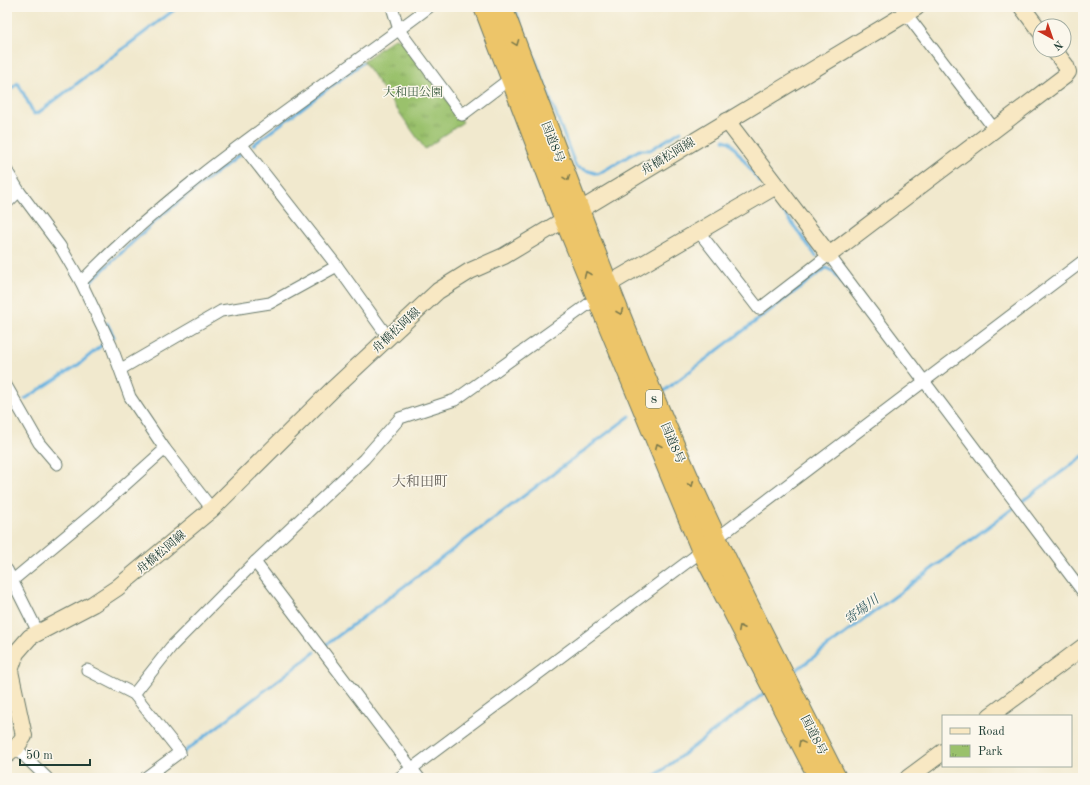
<svg xmlns="http://www.w3.org/2000/svg" width="1090" height="785" font-family="'Old Standard TT','Noto Serif JP',serif">
	<style>
		.park { fill: url(#park-tufts); stroke: #5c7f50 }
		.lines { fill: none; stroke-linecap: round; stroke-linejoin: round }
		.stream { stroke: #67b2e0; stroke-width: 3 }
		.street-casing { stroke: #68796a; stroke-width: 13 }
		.secondary-casing { stroke: #68796a; stroke-width: 18 }
		.highway-casing { stroke: #68796a; stroke-width: 22 }
		.street { stroke: #fff; stroke-width: 11 }
		.secondary { stroke: #f8e8c3; stroke-width: 16 }
		.highway { stroke: #edc569; stroke-width: 20 }
		.oneway { stroke: #7c7a4c }
		.labels { text-anchor: middle; stroke-width: 3; stroke-linejoin: round; paint-order: stroke }
		.shield { fill: #fbf7ec; stroke: #61756b; stroke-width: 1 }
		.shield-label { font-size: 11px; font-weight: bold; fill: #1f3d34 }
		.park-label { font-size: 12px; fill: #3e5e42; stroke: #fbf7ec }
		.street-label { font-size: 12px; fill: #1f3d34; stroke: #fbf7ec }
		.water-label { font-size: 13px; font-style: italic; fill: #315a5f; stroke: #fbf7ec }
		.quarter-label { font-size: 14px; fill: #656159; stroke: #fbf7ec }
	</style>
	<defs>
		<pattern id="park-tufts" width="24" height="20" patternUnits="userSpaceOnUse"><rect width="24" height="20" fill="#9ac16c"/><path d="M3 7l-1-3M5 7V3M7 7l1-3M15 17l-1-3M17 17v-4M19 17l1-3" fill="none" stroke="#7d9e5a"/></pattern>
	</defs>
	<rect width="100%" height="100%" fill="#fbf7ec"/>
	<filter id="ink" filterUnits="userSpaceOnUse"><feTurbulence type="fractalNoise" baseFrequency=".025" numOctaves="2"/><feDisplacementMap in="SourceGraphic" scale="8" xChannelSelector="R" yChannelSelector="G"/><feConvolveMatrix kernelMatrix="1 2 1 2 8 2 1 2 1" color-interpolation-filters="sRGB"/></filter>
	<filter id="wash" filterUnits="userSpaceOnUse"><feTurbulence type="fractalNoise" baseFrequency=".012" numOctaves="4" result="noise"/><feDisplacementMap in="SourceGraphic" scale="16" xChannelSelector="R" yChannelSelector="G"/><feGaussianBlur stdDeviation="0.9" result="paint"/><feColorMatrix in="noise" values="0 0 0 0 0 0 0 0 0 0 0 0 0 0 0 0 0 1.4 0 .05"/><feComposite in="paint" operator="in"/></filter>
	<g filter="url(#wash)">
		<rect width="100%" height="100%" fill="#f1e9ce"/>
		<path class="park" d="M395 38 405 41 463 122 425 149 363 61Z"/>
		<g class="lines">
			<g class="stream">
				<path d="M514 7 539 69 576 167 598 174 639 150H650L681 131"/>
				<path d="M7 92 18 83 34 114 38 113 178 7"/>
				<path d="M724 140 730 142 760 182"/>
				<path d="M253 145 362 63"/>
				<path d="M775 200 816 256"/>
				<path d="M89 290V283L163 214 239 155"/>
				<path d="M107 323 114 337"/>
				<path d="M664 391 826 268 834 272 909 370"/>
				<path d="M25 399 78 365 103 344"/>
				<path d="M7 409 14 405"/>
				<path d="M326 645 630 416"/>
				<path d="M791 674 1083 456"/>
				<path d="M183 753 315 652"/>
				<path d="M652 778 767 691"/>
			</g>
		</g>
	</g>
	<g filter="url(#ink)">
		<g class="lines">
			<g class="street-casing">
				<g id="street">
					<path d="M392 7 399 30 462 115 511 78"/>
					<path d="M901 7 995 130"/>
					<path d="M242 145 337 266 388 337"/>
					<path d="M7 171 19 191 60 246 81 282 111 345 130 397 165 449 212 509"/>
					<path d="M7 203 19 191"/>
					<path d="M699 232 759 309 829 255 1083 592"/>
					<path d="M81 282C183 176 312 96 429 7"/>
					<path d="M121 369 221 311 270 303 337 266"/>
					<path d="M7 387 39 443 57 464"/>
					<path d="M716 539 1083 261"/>
					<path d="M255 562 419 778"/>
					<path d="M7 570 38 632"/>
					<path d="M7 585 96 511 165 449"/>
					<path d="M87 670 134 694 180 752 145 778"/>
					<path d="M134 694 171 647 255 562 364 459 400 418 455 400 597 298"/>
					<path d="M16 748 47 778"/>
					<path d="M399 778 702 551"/>
				</g>
			</g>
			<g class="secondary-casing">
				<g id="secondary">
					<path d="M1022 7 1040 31"/>
					<path d="M727 121 829 255 1065 76 1068 72 1066 66 1054 50"/>
					<path d="M609 284 776 186"/>
					<path d="M990 716 1083 647"/>
					<path d="M7 755 16 748 24 736 10 671 16 653 30 637 93 604 117 588 212 509 334 388 438 291 470 271 504 256 917 7"/>
					<path d="M908 778 943 752"/>
				</g>
			</g>
			<g class="highway-casing">
				<g id="highway">
					<path d="M484 7 565 220 702 551 819 778"/>
					<path d="M502 7C562 165 620 324 689 479 734 580 786 679 836 778"/>
				</g>
			</g>
			<use href="#street" class="street"/>
			<use href="#secondary" class="secondary"/>
			<use href="#highway" class="highway"/>
		</g>
		<defs><path id="oneway-chevron" d="M-2-3.5L2.5 0L-2 3.5" fill="none" stroke-width="1.6" stroke-linecap="round" stroke-linejoin="round"/></defs>
		<g class="oneway">
			<use href="#oneway-chevron" transform="translate(516 43) rotate(69)"/>
			<use href="#oneway-chevron" transform="translate(567 178) rotate(69)"/>
			<use href="#oneway-chevron" transform="translate(587 274) rotate(-112)"/>
			<use href="#oneway-chevron" transform="translate(620 312) rotate(68)"/>
			<use href="#oneway-chevron" transform="translate(658 446) rotate(-113)"/>
			<use href="#oneway-chevron" transform="translate(691 484) rotate(66)"/>
			<use href="#oneway-chevron" transform="translate(741 628) rotate(-117)"/>
			<use href="#oneway-chevron" transform="translate(801 743) rotate(-118)"/>
		</g>
	</g>
	<g class="labels">
		<rect class="shield" x="646" y="390" width="16" height="18" rx="3"/>
		<g class="shield-label">
			<text x="654" y="403">8</text>
		</g>
		<g class="park-label">
			<text x="413" y="96">大和田公園</text>
		</g>
		<g class="street-label">
			<text transform="translate(553 142) rotate(69)" y="4">国道8号</text>
			<text transform="translate(668 156) rotate(-31)" y="4">舟橋松岡線</text>
			<text transform="translate(396 330) rotate(-43)" y="4">舟橋松岡線</text>
			<text transform="translate(673 443) rotate(67)" y="4">国道8号</text>
			<text transform="translate(161 552) rotate(-40)" y="4">舟橋松岡線</text>
			<text transform="translate(814 735) rotate(63)" y="4">国道8号</text>
		</g>
		<g class="water-label">
			<text transform="translate(861 609) rotate(-37)" y="5">寄場川</text>
		</g>
		<g class="quarter-label">
			<text x="420" y="486">大和田町</text>
		</g>
	</g>
	<rect width="1090" height="785" fill="none" stroke="#fbf7ec" stroke-width="24"/>
	<rect x="942" y="715" width="130" height="52" fill="#fbf7ec" stroke="#a3ada2"/>
	<rect x="950" y="728" width="20" height="6" fill="#f8e8c3" stroke="#a3ada2"/>
	<text x="978" y="735" font-size="12" fill="#1f3d34">Road</text>
	<rect x="950" y="745" width="20" height="12" fill="url(#park-tufts)" stroke="#a3ada2"/>
	<text x="978" y="755" font-size="12" fill="#1f3d34">Park</text>
	<g transform="translate(1052 38) rotate(140)"><circle r="19" fill="#fbf7ec" stroke="#a3ada2"/>
	<path d="M0-3L7 15L0 10L-7 15Z" fill="#c8321e"/>
	<text y="-6" font-size="11" font-weight="bold" text-anchor="middle" fill="#1f3d34">N</text>
	</g>
	<path d="M20 759v6h70v-6" fill="none" stroke="#1f3d34" stroke-width="2"/>
	<text x="26" y="759" font-size="12" fill="#1f3d34" stroke="#fbf7ec" stroke-width="3" paint-order="stroke">50 m</text>
</svg>
